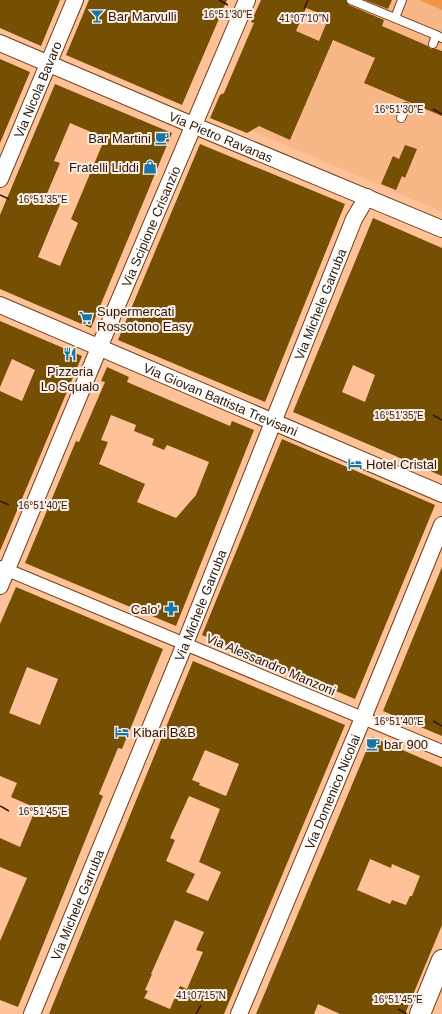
<svg xmlns="http://www.w3.org/2000/svg" width="442" height="1014" font-family="Arial,sans-serif">
	<style>
		.built { fill: #f8b787 }
		.green { fill: #f39345 }
		.building { fill: #754f03; fill-rule: evenodd }
		.lines { fill: none; stroke-linecap: round; stroke-linejoin: round }
		.service-casing { stroke: #703e13; stroke-width: 10 }
		.pedestrian-casing { stroke: #703e13; stroke-width: 14 }
		.minor-casing { stroke: #703e13; stroke-width: 18 }
		.tertiary-casing { stroke: #703e13; stroke-width: 22 }
		.service { stroke: #fff; stroke-width: 8 }
		.pedestrian { stroke: #fff; stroke-width: 12 }
		.minor { stroke: #fff; stroke-width: 16 }
		.tertiary { stroke: #fff; stroke-width: 20 }
		.ticks { fill: none; stroke: #2d1706; stroke-width: 1.5 }
		.labels { text-anchor: middle; stroke-width: 4; stroke-linejoin: round; paint-order: stroke }
		.poi-label { font-size: 13px; fill: #2d1706; stroke: #fcefe7; text-anchor: start }
		.street-label { font-size: 13px; fill: #2d1706; stroke: #fcefe7 }
		.ticks-label { font-size: 10px; text-anchor: middle; fill: #2d1706; stroke: #fcefe7; stroke-width: 4; stroke-linejoin: round; paint-order: stroke }
	</style>
	<rect width="100%" height="100%" fill="#ffc298"/>
	<path class="built" d="M261 0H442V212L252 131 246 133 212 116 219 96 224 93 253 23 251 22Z"/>
	<path class="green" d="M419 0H442V10Z"/>
	<g class="building">
		<path d="M0 0H60L41 46 0 28Z"/>
		<path d="M89 0H227L182 105 66 55Z"/>
		<path d="M261 0H346L349 5 384 20 382 26 428 46 431 49H436L442 51V116L364 83 375 58 333 40 290 140 259 126 247 133 210 118 220 95 224 93 254 23 251 22ZM306 8 329 17 319 41 296 31Z"/>
		<path d="M365 0H392L388 9Z"/>
		<path d="M0 59 30 72 0 143Z"/>
		<path d="M55 84 172 133 91 328 0 289V215ZM70 123 105 138 71 219 78 223 60 266 38 257 60 204 45 198 60 163 54 161Z"/>
		<path d="M200 144 345 204 265 402 118 340Z"/>
		<path d="M405 145 417 149 405 178 402 176 396 190 381 184 393 156 399 159Z"/>
		<path d="M373 218 442 248V476L293 412ZM353 365 375 375 365 402 342 392Z"/>
		<path d="M0 321 82 356 0 551V391L22 401 35 370 12 359 0 387Z"/>
		<path d="M107 367 129 377 127 382 230 426 232 421 254 430 176 626 25 563 76 441 79 442 105 382 101 381ZM111 415 136 425 134 431 154 439 152 445 164 450 167 445 209 462 196 495 176 518 137 502 145 484 99 464 108 442 101 440Z"/>
		<path d="M282 439 435 505 355 699 202 635Z"/>
		<path d="M442 567V736L383 711Z"/>
		<path d="M16 587 163 649 122 749 118 748 99 794 103 796 18 1007 0 1000V941L27 878 0 867V838L20 847 36 808 11 797 17 783 0 776V624ZM27 667 58 679 40 725 9 713Z"/>
		<path d="M193 661 345 725 224 1014H49ZM205 750 239 764 226 796 199 785 200 783 192 780ZM189 796 220 809 199 862 221 872 208 901 186 892 195 874 166 861 175 840 170 838ZM175 920 204 932 196 950 203 952 187 989 180 986 170 1009 144 998 148 991 145 990 152 974H151Z"/>
		<path d="M372 737 442 767V925L405 1014H340L318 1004 314 1014H256ZM370 859 391 868 392 864 420 876 412 896H410L406 905 392 900 390 904 357 890Z"/>
	</g>
	<g class="lines">
		<g class="service-casing">
			<g id="service">
				<path d="M351 0 436 35"/>
				<path d="M395 18 402 0"/>
				<path d="M433 44 436 35 442 38"/>
				<path d="M401 118 406 107"/>
			</g>
		</g>
		<g class="pedestrian-casing">
			<path id="pedestrian" d="M0 567 442 751"/>
		</g>
		<g class="minor-casing">
			<g id="minor">
				<path id="s1" d="M0 43 195 126 442 229"/>
				<path id="s2" d="M0 179 75 0"/>
				<path id="s3" d="M0 305 442 494"/>
				<path id="s4" d="M0 586 104 336 247 0"/>
				<path id="s5" d="M32 1014 180 656 354 219 367 197"/>
				<path id="s6" d="M239 1014 363 718 442 525"/>
			</g>
		</g>
		<g class="tertiary-casing">
			<path id="tertiary" d="M420 1014 442 960"/>
		</g>
		<use href="#service" class="service"/>
		<use href="#pedestrian" class="pedestrian"/>
		<use href="#minor" class="minor"/>
		<use href="#tertiary" class="tertiary"/>
	</g>
	<path class="ticks" d="M219 0 228 5M304 9 308 0M433 109 442 114M0 195 9 199M433 415 442 420M0 501 9 505M433 721 442 726M0 806 9 811M398 1009 407 1014M196 1014 201 1005"/>
	<defs>
		<g id="bar-bare" transform="scale(1.08)"><path d="M-6-5H6L.8 .8V4.5H3.5V6h-7V4.5H-.8V.8Z" fill="#1976a4" stroke="#fcefe7" stroke-width="2.5" paint-order="stroke"/></g>
		<g id="cafe-bare" transform="scale(1.08)"><path d="M-5.5-4.5H6V0H3Q3 3.5 0 3.5H-2.5Q-5.5 3.5-5.5 0ZM3-3.2v2h1.7v-2ZM-6 4.5H4V6H-6Z" fill="#1976a4" stroke="#fcefe7" stroke-width="2.5" paint-order="stroke"/></g>
		<g id="shop-bare" transform="scale(1.08)"><path d="M-5-2.5h2.3a2.7 3.5 0 0 1 5.4 0H5L5.5 6h-11ZM-1.5-2.5h3a1.5 2.3 0 0 0-3 0Z" fill="#1976a4" stroke="#fcefe7" stroke-width="2.5" paint-order="stroke"/></g>
		<g id="supermarket-bare" transform="scale(1.08)"><path d="M-6-5.5h2.5l.6 2H6L4.5 2H-2.5L-4.4-4H-6ZM-1.5 3.2a1.3 1.3 0 1 0 .1 0ZM3 3.2a1.3 1.3 0 1 0 .1 0Z" fill="#1976a4" stroke="#fcefe7" stroke-width="2.5" paint-order="stroke"/></g>
		<g id="restaurant-bare" transform="scale(1.08)"><path d="M-5-6h1v4h1v-4h1v4h1v-4h1v5L-1.5 .5V6h-2V.5L-5-1ZM5-6V6H3V1.5H1.5Q1.5-4 5-6Z" fill="#1976a4" stroke="#fcefe7" stroke-width="2.5" paint-order="stroke"/></g>
		<g id="hotel-bare" transform="scale(1.08)"><path d="M-6-4.5h1.5V1H6V5H4.5V3h-9V5H-6ZM-4 0a1.8 1.8 0 1 1 3.6 0ZM.5 0V-2.5h3Q6-2.5 6 0Z" fill="#1976a4" stroke="#fcefe7" stroke-width="2.5" paint-order="stroke"/></g>
		<g id="pharmacy-bare" transform="scale(1.08)"><path d="M-2-6h4v4h4v4h-4v4h-4v-4h-4v-4h4Z" fill="#1976a4" stroke="#fcefe7" stroke-width="2.5" paint-order="stroke"/></g>
	</defs>
	<g fill-rule="evenodd">
		<use href="#bar-bare" x="97" y="16"/>
		<use href="#cafe-bare" x="162" y="138"/>
		<use href="#shop-bare" x="150" y="167"/>
		<use href="#supermarket-bare" x="86" y="318"/>
		<use href="#restaurant-bare" x="70" y="354"/>
		<use href="#hotel-bare" x="355" y="464"/>
		<use href="#pharmacy-bare" x="171" y="609"/>
		<use href="#hotel-bare" x="122" y="732"/>
		<use href="#cafe-bare" x="373" y="744"/>
	</g>
	<g class="labels">
		<g class="poi-label">
			<text x="108" y="21">Bar Marvulli</text>
			<text x="151" y="143" text-anchor="end">Bar Martini</text>
			<text x="139" y="172" text-anchor="end">Fratelli Liddi</text>
			<text x="97" y="316">Supermercati<tspan x="97" dy="15">Rossotono Easy</tspan></text>
			<text x="70" y="376" text-anchor="middle">Pizzeria<tspan x="70" dy="15">Lo Squalo</tspan></text>
			<text x="366" y="469">Hotel Cristal</text>
			<text x="160" y="614" text-anchor="end">Calo'</text>
			<text x="133" y="737">Kibari B&amp;B</text>
			<text x="384" y="749">bar 900</text>
		</g>
		<g class="street-label">
			<text dy="5" stroke="none"><textPath href="#s2" startOffset="97">Via Nicola Bavaro</textPath></text>
			<text dy="5" stroke="none"><textPath href="#s1" startOffset="240">Via Pietro Ravanas</textPath></text>
			<text dy="5" stroke="none"><textPath href="#s4" startOffset="390">Via Scipione Crisanzio</textPath></text>
			<text dy="5" stroke="none"><textPath href="#s5" startOffset="766">Via Michele Garruba</textPath></text>
			<text dy="5" stroke="none"><textPath href="#s3" startOffset="240">Via Giovan Battista Trevisani</textPath></text>
			<text dy="5" stroke="none"><textPath href="#s5" startOffset="442">Via Michele Garruba</textPath></text>
			<text transform="translate(271 664) rotate(23)" y="5">Via Alessandro Manzoni</text>
			<text dy="5" stroke="none"><textPath href="#s6" startOffset="241">Via Domenico Nicolai</textPath></text>
			<text dy="5" stroke="none"><textPath href="#s5" startOffset="118">Via Michele Garruba</textPath></text>
		</g>
	</g>
	<g class="ticks-label">
		<text x="228" y="18">16°51'30"E</text>
		<text x="304" y="22">41°07'10"N</text>
		<text x="399" y="113">16°51'30"E</text>
		<text x="43" y="203">16°51'35"E</text>
		<text x="399" y="419">16°51'35"E</text>
		<text x="43" y="509">16°51'40"E</text>
		<text x="399" y="725">16°51'40"E</text>
		<text x="43" y="815">16°51'45"E</text>
		<text x="201" y="999">41°07'15"N</text>
		<text x="398" y="1003">16°51'45"E</text>
	</g>
</svg>
